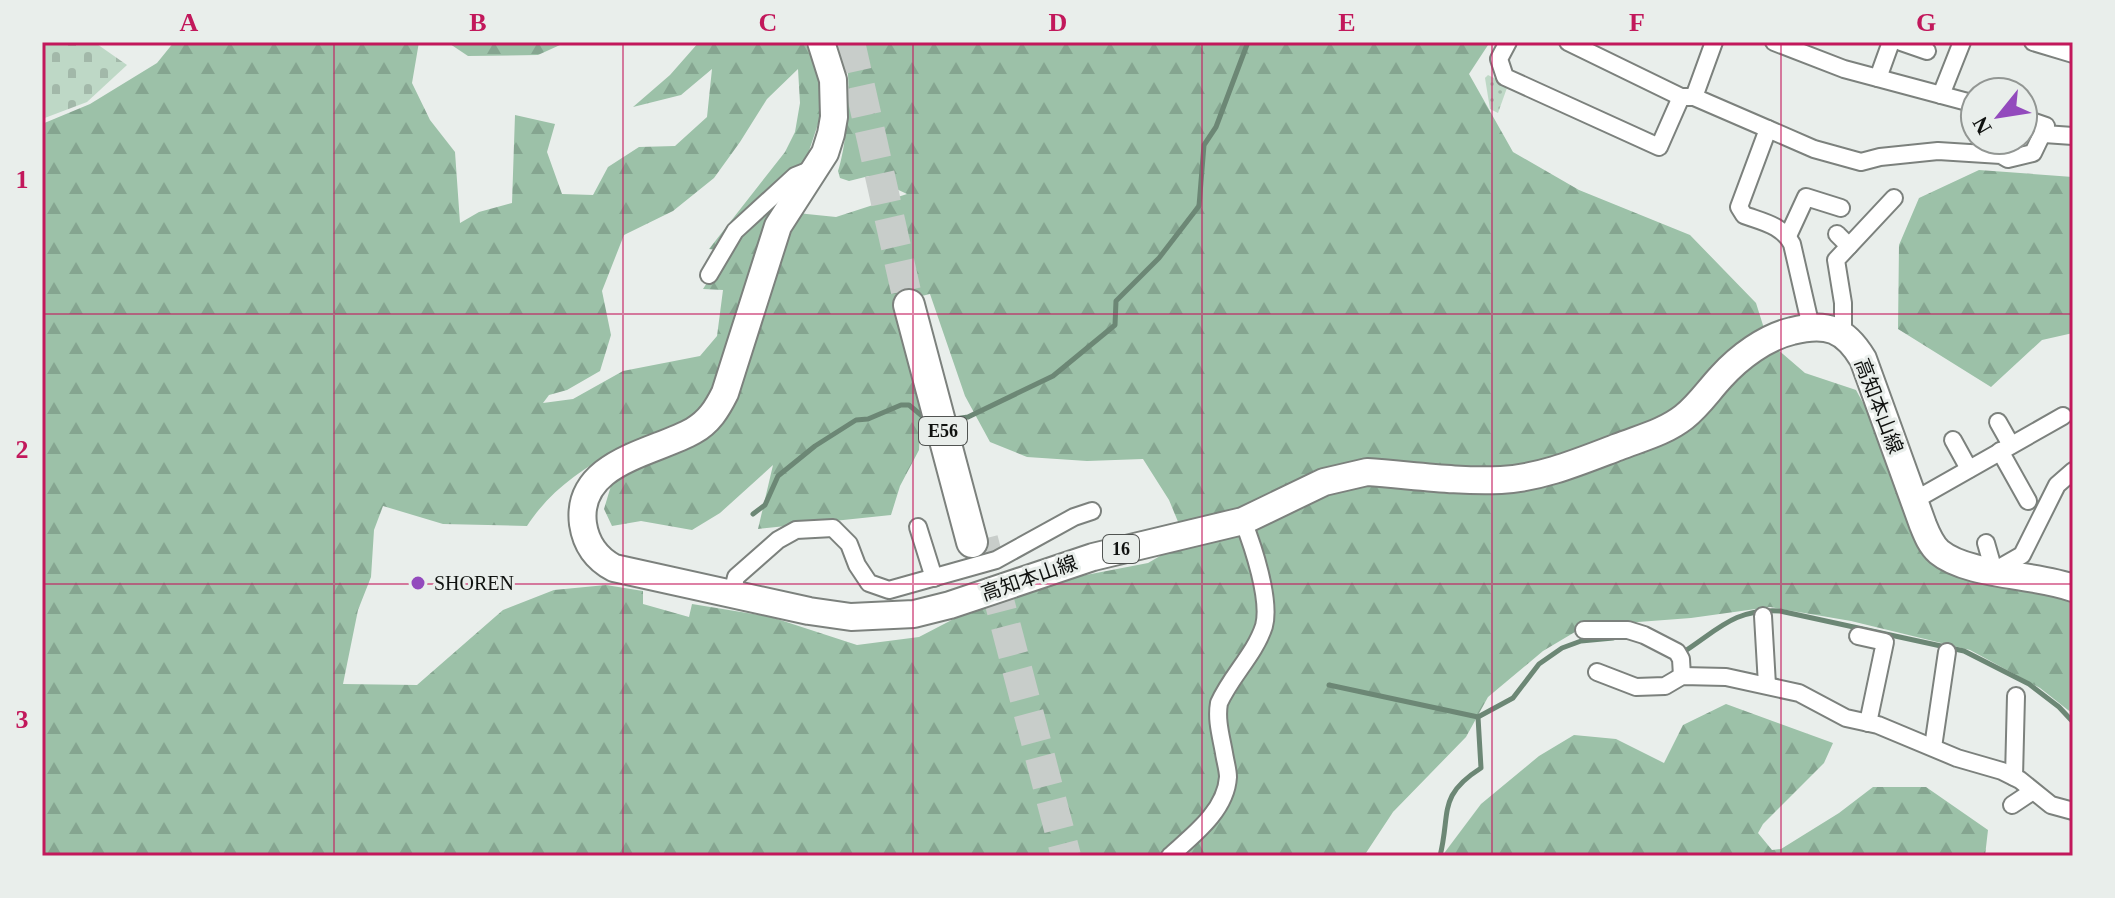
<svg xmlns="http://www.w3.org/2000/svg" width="2115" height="898" font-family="'Times New Roman','Noto Sans JP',serif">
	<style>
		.grass { fill: url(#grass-dots) }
		.forest { fill: url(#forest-firs) }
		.cemetery { fill: url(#cemetery-stones) }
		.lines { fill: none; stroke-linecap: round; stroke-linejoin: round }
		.stream { stroke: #6c8775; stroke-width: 5 }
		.motorway-tunnel { stroke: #c8cdca; stroke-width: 30; stroke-dasharray: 30 15; stroke-linecap: butt }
		.minor-casing { stroke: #7c817d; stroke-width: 20 }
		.primary-casing { stroke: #7c817d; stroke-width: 30 }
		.motorway-casing { stroke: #7c817d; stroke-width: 34 }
		.minor { stroke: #fff; stroke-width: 16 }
		.primary { stroke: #fff; stroke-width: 26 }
		.motorway { stroke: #fff; stroke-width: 30 }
		.grid { fill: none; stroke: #c2185b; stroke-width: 2; stroke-opacity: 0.55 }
		.poi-dot { fill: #934abd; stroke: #e9eeeb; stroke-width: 3 }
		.labels { text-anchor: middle; stroke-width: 6; stroke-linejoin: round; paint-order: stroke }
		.shield { fill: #e9eeeb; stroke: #515452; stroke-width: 2 }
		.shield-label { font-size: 18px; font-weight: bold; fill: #101210 }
		.street-label { font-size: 20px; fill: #101210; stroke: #e9eeeb }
		.poi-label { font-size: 20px; fill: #101210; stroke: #e9eeeb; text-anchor: start }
		.neatline { fill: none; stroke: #c2185b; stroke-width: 3 }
		.grid-label { font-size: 26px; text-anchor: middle; font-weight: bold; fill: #c2185b }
	</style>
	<defs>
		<pattern id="grass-dots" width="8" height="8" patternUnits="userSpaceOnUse" patternTransform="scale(2)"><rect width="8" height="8" fill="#bed8c6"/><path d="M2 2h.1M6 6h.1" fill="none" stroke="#a2b8a9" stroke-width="1.8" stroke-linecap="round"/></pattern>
		<pattern id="forest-firs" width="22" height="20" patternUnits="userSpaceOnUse" patternTransform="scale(2)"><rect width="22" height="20" fill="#9cc1a8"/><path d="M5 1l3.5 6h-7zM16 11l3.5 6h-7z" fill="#85a590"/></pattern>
		<pattern id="cemetery-stones" width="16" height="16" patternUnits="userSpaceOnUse" patternTransform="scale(2)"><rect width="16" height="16" fill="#bed8c6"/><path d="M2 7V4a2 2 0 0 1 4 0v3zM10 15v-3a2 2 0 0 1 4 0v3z" fill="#a2b8a9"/></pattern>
	</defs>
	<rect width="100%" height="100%" fill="#e9eeeb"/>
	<path class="grass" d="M1488 75 1508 85 1498 113 1490 109 1485 78Z"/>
	<g class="forest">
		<path d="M174 42H419L412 83 430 120 455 152 460 223 479 212 512 203 515 115 555 124 547 152 562 194 593 195 608 167 639 147 675 146 707 117 712 69 681 95 633 107 670 75 699 42H804L813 57 821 94 819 121 807 157 718 250 709 249 785 152 795 132 800 103 798 69 767 99 740 142 714 178 673 211 624 235 602 291 611 335 600 371 567 390 549 395 543 403 573 399 623 371 700 356 717 336 723 290 703 289 735 239 791 186 717 387C711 395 706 406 699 412 676 432 642 437 615 451 580 470 549 492 527 526L443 524 383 506 374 530 371 577 358 610 343 684 417 685 503 610 554 590 606 585 643 591V604L689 617 692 604 771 617 857 645 919 637 969 611 1034 585 1148 563 1186 541 1169 500 1143 459 1087 461 1027 457 990 442 965 396 930 294 893 303 921 406 919 450 900 486 891 515 758 529 773 465 720 513 692 530 641 521 612 526 604 509 613 479 696 443 784 234 797 213 836 217 907 194 869 176 849 181 840 178 838 171C846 148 853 82 845 58 843 52 838 47 835 42H1490L1469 74 1513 152 1579 190 1690 235 1756 303 1768 341 1805 373 1856 390 1880 434 1912 535 1925 558 1949 570 2073 599V714L2040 688 1970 650 1851 621 1770 607 1691 618 1585 626 1543 651 1488 697 1466 737 1393 812 1364 856H42V124L90 104 157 63Z"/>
		<path d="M447 42H561L560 45 538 55 468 56Z"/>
		<path d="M1979 170 2073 177V333L2042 340 1991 387 1898 329 1899 245 1919 198Z"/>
		<path d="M1726 704 1833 743 1824 763 1763 824 1758 833 1772 850 1781 849 1839 813 1873 787H1926L1988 830 1985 856H1442L1481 804 1539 756 1574 735 1616 739 1664 763 1683 725Z"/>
	</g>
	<path class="cemetery" d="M42 42H94L127 65 87 102 42 119Z"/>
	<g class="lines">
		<g class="stream">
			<path d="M948 420 968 417 1053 376 1115 325 1116 301 1159 258 1199 206 1204 145 1216 127 1248 42"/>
			<path d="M753 514 765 505 778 476 815 446 856 420 868 419 901 405H909L927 420"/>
			<path d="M1682 653C1717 631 1734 608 1780 611L1964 651 2029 684 2059 707 2073 722"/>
			<path d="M1329 685 1478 717"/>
			<path d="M1440 856C1451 812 1437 796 1481 768L1478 717 1513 698 1539 664 1562 648 1581 641 1613 638"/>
		</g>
		<g class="motorway-tunnel">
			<path d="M850 42 909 305"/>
			<path d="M983 539 1066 856"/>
		</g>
		<g class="minor-casing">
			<g id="minor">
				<path d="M1508 42 1499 59 1505 77 1659 147 1681 97"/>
				<path d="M1568 42 1681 97H1692"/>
				<path d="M1714 42 1694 97 1768 129"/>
				<path d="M1774 42 1844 69 1975 104"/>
				<path d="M1901 42 1927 51"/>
				<path d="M2033 42 2073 54"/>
				<path d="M1878 78 1891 42"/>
				<path d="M1941 95 1962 42"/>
				<path d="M2044 134 2073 136"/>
				<path d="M1837 234 1849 246"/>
				<path d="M1788 236 1806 197 1841 208"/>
				<path d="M709 275 735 231 795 176 815 168"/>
				<path d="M1811 327 1792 244C1782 225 1763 222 1744 215L1739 207 1768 129 1814 149 1861 162 1880 157 1938 151 2001 155 2008 159 2033 153 2046 126 2023 118"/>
				<path d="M1843 333V303L1836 260 1894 198"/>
				<path d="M1998 422 2011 445"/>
				<path d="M1953 440 1969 469"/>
				<path d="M2000 451 2028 501"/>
				<path d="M1915 500 2063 416"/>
				<path d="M918 527 934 578"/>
				<path d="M1986 543 1994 571 2022 555 2057 485 2073 471"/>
				<path d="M732 594 736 577 778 540 796 530 833 528 849 544 857 565 869 583 889 590 996 560 1074 517 1092 511"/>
				<path d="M1763 616 1767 685"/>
				<path d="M1584 630H1628L1644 635 1677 652 1681 659 1682 676"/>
				<path d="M1858 636 1885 642 1868 723"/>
				<path d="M1597 672 1636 687 1665 686 1682 676 1726 677 1799 693 1846 718 1878 725 1957 758 2002 771 2020 780 2051 805 2073 811"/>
				<path d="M1933 747 1947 652"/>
				<path d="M2014 777 2016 696"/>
				<path d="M2012 805 2033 791"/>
				<path d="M1170 856C1192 836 1226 811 1228 777 1228 770 1225 760 1224 753 1221 736 1216 720 1219 703 1231 676 1255 654 1264 626 1271 600 1253 546 1243 521"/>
			</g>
		</g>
		<g class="primary-casing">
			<path id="primary" d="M821 42 833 80 834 117 831 134 825 153 778 226 725 393C717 409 709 422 693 431 654 453 575 462 583 524 586 544 597 559 614 568L809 611 851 617 914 614 950 605 1093 557 1243 521 1324 482 1367 472C1411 475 1457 482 1501 480 1541 478 1581 461 1618 447 1641 438 1665 432 1684 417 1699 405 1708 391 1721 377 1739 357 1766 337 1792 331 1827 322 1845 329 1863 359L1923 525C1927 535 1931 545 1939 552 1968 576 2036 574 2073 588"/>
		</g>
		<g class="motorway-casing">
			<path id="motorway" d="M909 305 972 542"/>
		</g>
		<use href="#minor" class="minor"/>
		<use href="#primary" class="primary"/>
		<use href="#motorway" class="motorway"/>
	</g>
	<path class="grid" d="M334 42V856M623 42V856M913 42V856M1202 42V856M1492 42V856M1781 42V856M42 314H2073M42 584H2073"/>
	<circle class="poi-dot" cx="418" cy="583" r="8"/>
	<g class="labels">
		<g class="shield">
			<rect x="919" y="417" width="48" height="28" rx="6"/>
			<rect x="1103" y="535" width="36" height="28" rx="6"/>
		</g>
		<g class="shield-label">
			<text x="943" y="437">E56</text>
			<text x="1121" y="555">16</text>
		</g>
		<g class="street-label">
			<text transform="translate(1879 406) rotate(69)" y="7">高知本山線</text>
			<text transform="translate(1029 578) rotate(-19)" y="7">高知本山線</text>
		</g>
		<g class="poi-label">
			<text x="434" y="590">SHOREN</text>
		</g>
	</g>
	<rect width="2115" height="898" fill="none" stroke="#e9eeeb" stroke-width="88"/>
	<g transform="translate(1999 116) rotate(240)"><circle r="38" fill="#e9eeeb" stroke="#929693" stroke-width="2"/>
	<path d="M0-6L14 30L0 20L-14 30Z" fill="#934abd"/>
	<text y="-12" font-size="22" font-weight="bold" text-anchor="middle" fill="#101210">N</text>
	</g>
	<rect x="44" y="44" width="2027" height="810" class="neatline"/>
	<g class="grid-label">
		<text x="189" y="31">A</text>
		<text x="478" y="31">B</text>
		<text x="768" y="31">C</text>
		<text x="1058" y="31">D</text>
		<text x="1347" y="31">E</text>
		<text x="1637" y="31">F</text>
		<text x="1926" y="31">G</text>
		<text x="22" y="188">1</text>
		<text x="22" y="458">2</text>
		<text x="22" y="728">3</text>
	</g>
</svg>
